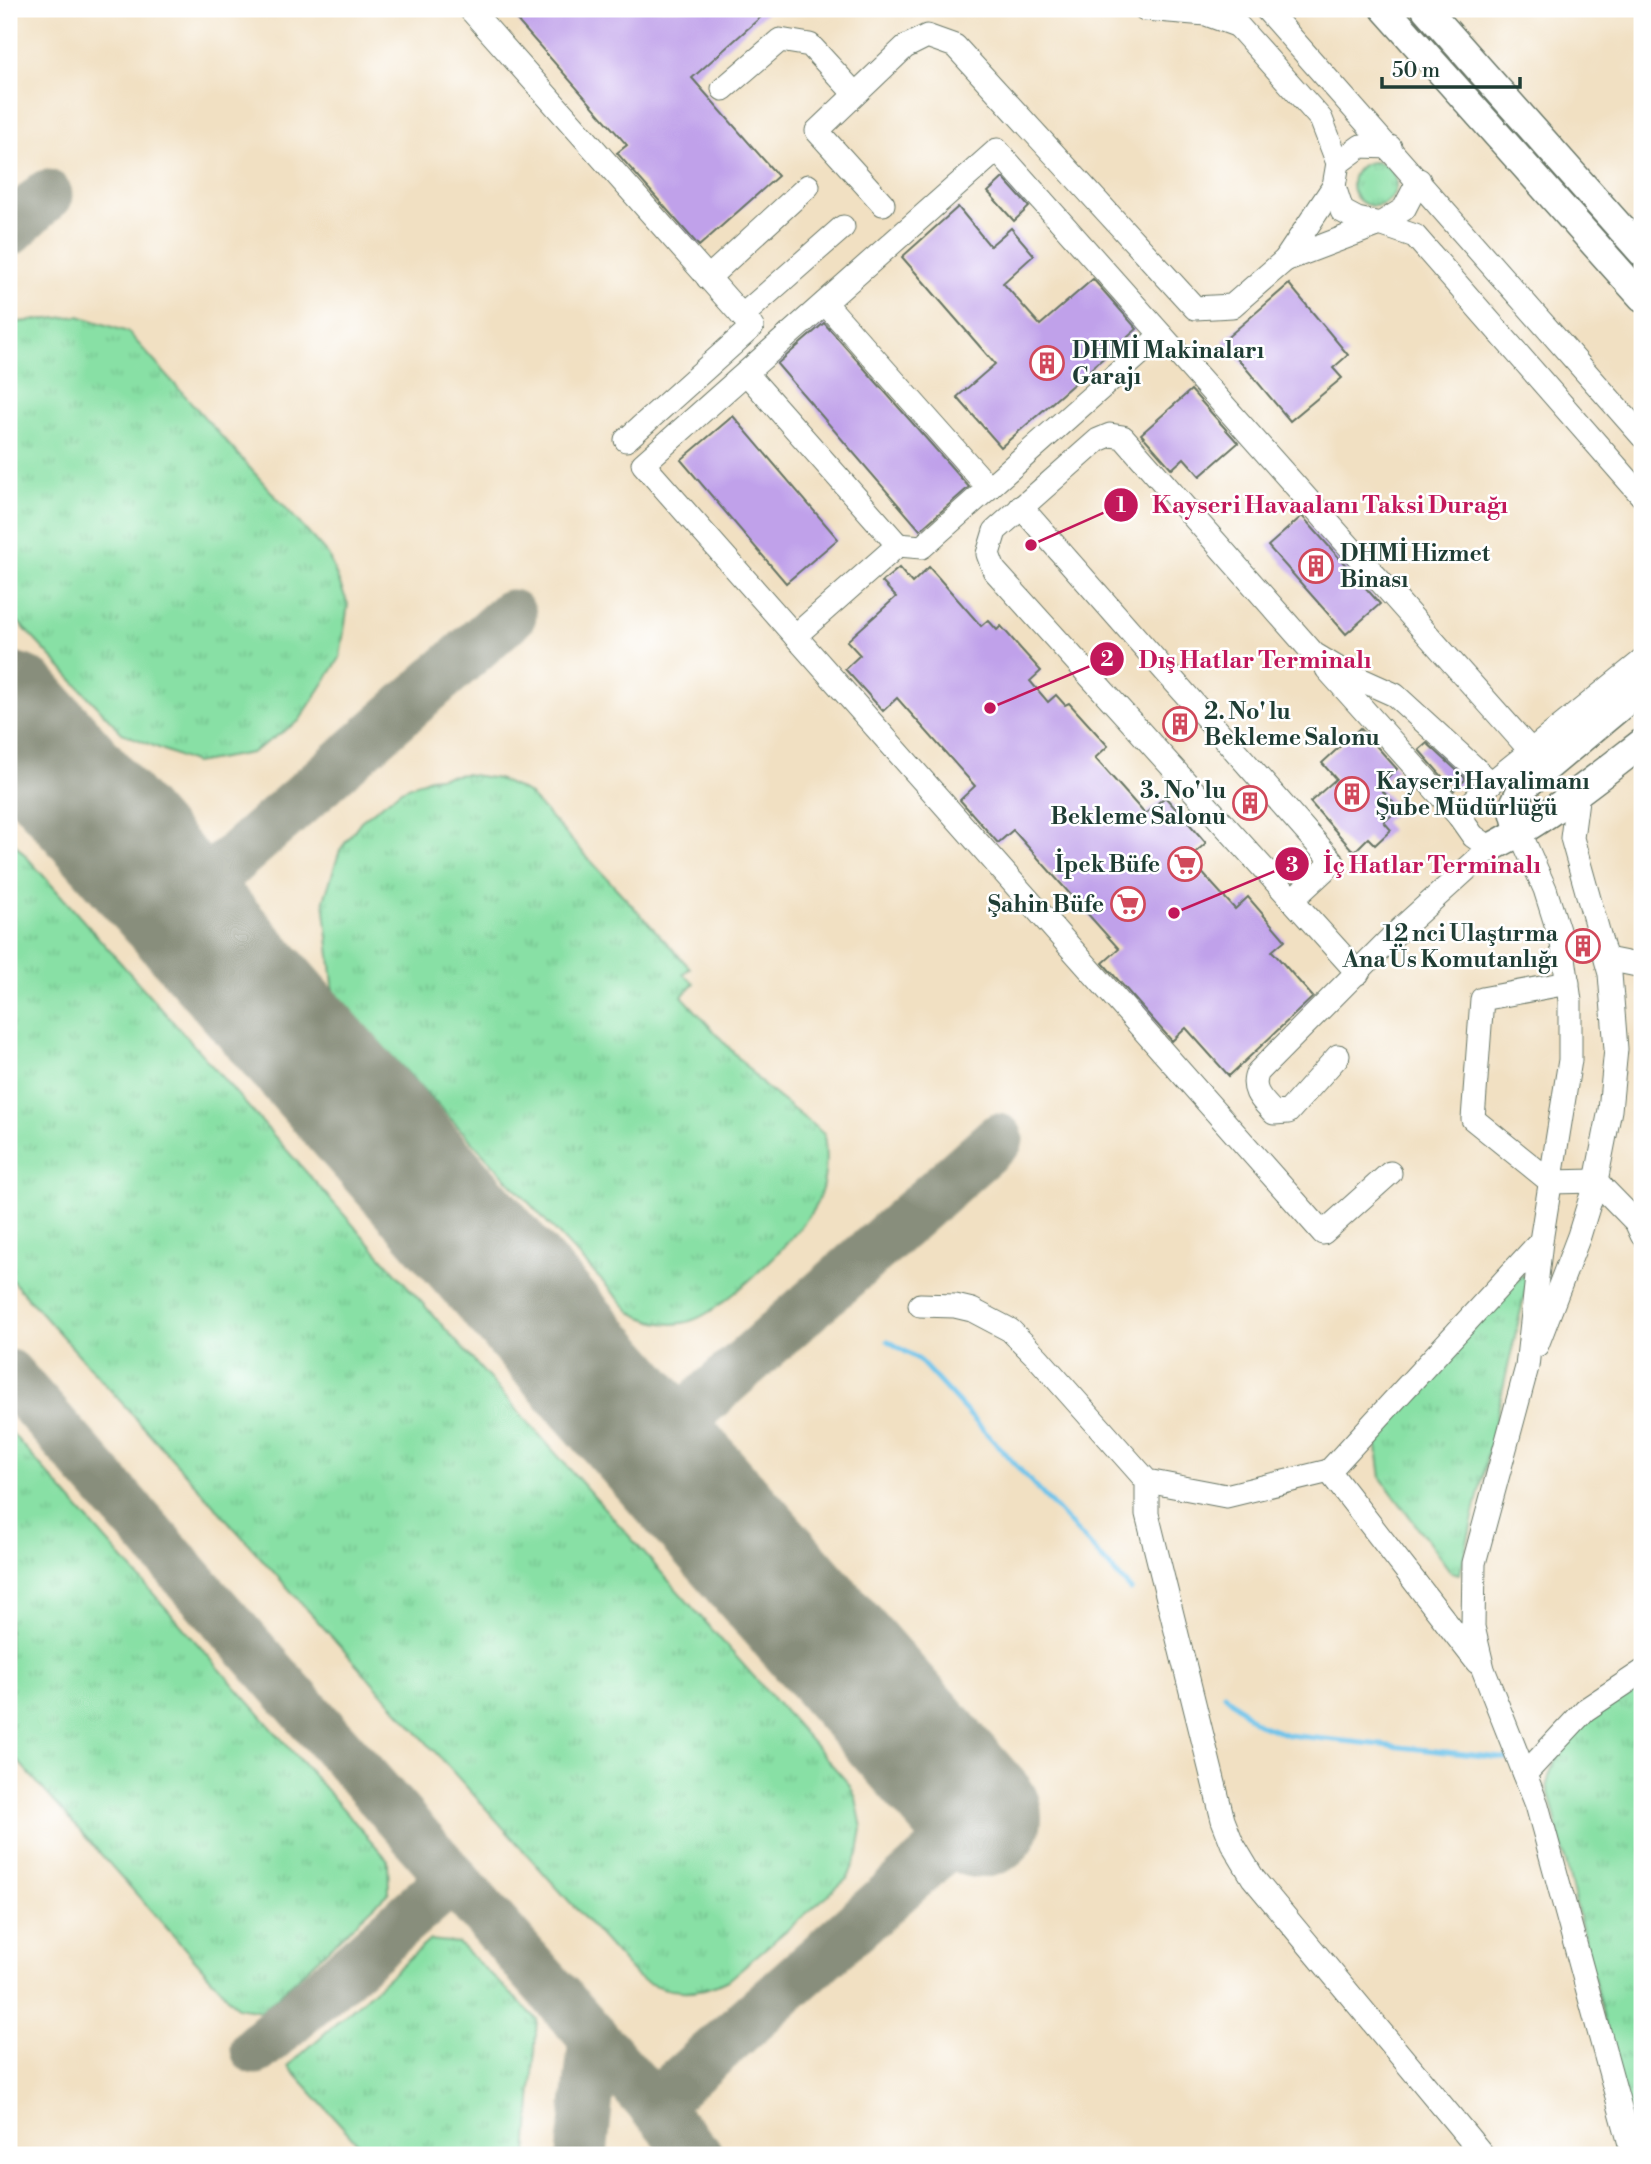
<svg xmlns="http://www.w3.org/2000/svg" width="1651" height="2164" font-family="'Libre Bodoni',serif">
	<style>
		.grass { fill: url(#grass-tufts); stroke: #548e6c; stroke-width: 2 }
		.lines { fill: none; stroke-linecap: round; stroke-linejoin: round }
		.stream { stroke: #6dc3ea; stroke-width: 5 }
		.taxiway { stroke: #888e7b; stroke-width: 51 }
		.runway { stroke: #888e7b; stroke-width: 124 }
		.building { fill: #c0a1ea }
		.minor-casing { stroke: #687666; stroke-width: 25 }
		.major-casing { stroke: #687666; stroke-width: 31 }
		.minor { stroke: #fff; stroke-width: 23 }
		.major { stroke: #fff; stroke-width: 28 }
		.labels { text-anchor: middle; stroke-width: 5; stroke-linejoin: round; paint-order: stroke }
		.poi-label { font-size: 23px; font-weight: bold; fill: #1f3d34; stroke: #fff; text-anchor: start }
		.leader { fill: none; stroke: #c2185b; stroke-width: 2.5 }
		.callout-dot { fill: #c2185b; stroke: #fff; stroke-width: 2.5 }
		.mark-label { font-size: 21px; text-anchor: middle; font-weight: bold; fill: #fff }
		.callout-label { font-size: 24px; text-anchor: middle; font-weight: bold; fill: #c2185b; stroke: #fff; stroke-width: 5; stroke-linejoin: round; paint-order: stroke }
	</style>
	<defs>
		<pattern id="grass-tufts" width="24" height="20" patternUnits="userSpaceOnUse" patternTransform="scale(1.75)"><rect width="24" height="20" fill="#88e0a5"/><path d="M3 7l-1-3M5 7V3M7 7l1-3M15 17l-1-3M17 17v-4M19 17l1-3" fill="none" stroke="#75c18f"/></pattern>
	</defs>
	<rect width="100%" height="100%" fill="#fff"/>
	<filter id="ink" filterUnits="userSpaceOnUse"><feTurbulence type="fractalNoise" baseFrequency=".0143" numOctaves="2"/><feDisplacementMap in="SourceGraphic" scale="14" xChannelSelector="R" yChannelSelector="G"/><feConvolveMatrix kernelMatrix="1 2 1 2 8 2 1 2 1" color-interpolation-filters="sRGB"/></filter>
	<filter id="wash" filterUnits="userSpaceOnUse"><feTurbulence type="fractalNoise" baseFrequency=".00686" numOctaves="4" result="noise"/><feDisplacementMap in="SourceGraphic" scale="28" xChannelSelector="R" yChannelSelector="G"/><feGaussianBlur stdDeviation="1.57" result="paint"/><feColorMatrix in="noise" values="0 0 0 0 0 0 0 0 0 0 0 0 0 0 0 0 0 1.4 0 .05"/><feComposite in="paint" operator="in"/></filter>
	<g filter="url(#wash)">
		<rect width="100%" height="100%" fill="#f1e0c2"/>
		<g class="grass">
			<circle cx="1374" cy="184" r="22"/>
			<path d="M79 316 128 332 328 555 348 604 340 658 299 721 251 753 195 763 122 733 9 612V323Z"/>
			<path d="M465 774 498 779 528 793 690 968 683 974 694 983 682 996 764 1086 824 1134C827 1155 827 1177 819 1198 808 1229 725 1310 693 1320 672 1328 651 1323 631 1312L334 994 324 900 340 850 361 821 401 790 430 778Z"/>
			<path d="M9 837 849 1784 856 1798 862 1828 858 1854 848 1878 728 1980C697 1996 667 1995 637 1977L9 1277Z"/>
			<path d="M1522 1275 1528 1280 1460 1574 1451 1572 1381 1478 1377 1447 1382 1427Z"/>
			<path d="M9 1430 388 1860 389 1892 262 2011 237 2007 9 1751Z"/>
			<path d="M1642 1678V2155H1637L1547 1785C1558 1731 1601 1710 1642 1678Z"/>
			<path d="M430 1940 458 1943 537 2019 527 2155H368L288 2066Z"/>
		</g>
		<g class="lines">
			<g class="stream">
				<path d="M888 1341 918 1359 1131 1590"/>
				<path d="M1224 1694 1257 1724 1288 1735 1511 1759"/>
			</g>
			<g class="taxiway">
				<path d="M9 231 47 195"/>
				<path d="M179 907 511 615"/>
				<path d="M9 1375 697 2155"/>
				<path d="M653 1445 998 1139"/>
				<path d="M256 2049 453 1878"/>
				<path d="M653 2106 980 1816"/>
				<path d="M582 2155 594 2038"/>
			</g>
			<path class="runway" d="M9 714 980 1816"/>
		</g>
		<g id="blocks">
			<g class="building">
				<path d="M507 9H770L692 78 778 176 699 246 617 153 627 145Z"/>
				<path d="M1003 178 1029 207 1014 221 988 192Z"/>
				<path d="M958 207 990 246 1011 228 1034 255 1003 283 1040 325 1093 279 1137 329 1001 447 957 397 995 364 902 257Z"/>
				<path d="M1289 284 1348 355 1333 368 1342 378 1290 421 1223 341Z"/>
				<path d="M824 323 969 487 920 530 777 364Z"/>
				<path d="M1191 390 1238 443 1200 476 1184 458 1172 469 1141 434Z"/>
				<path d="M733 416 838 539 786 583 681 460Z"/>
				<path d="M1302 516 1380 604 1346 634 1268 546Z"/>
				<path d="M929 567 981 626 988 620 997 630 1001 626 1021 649 1041 671 1030 681 1048 702 1056 695 1065 705 1069 703 1108 746 1095 758 1145 814 1165 797 1186 820 1206 843 1189 858 1235 909 1248 897 1285 940 1272 951 1313 997 1229 1076 1186 1028 1172 1041 1103 963 1119 949 1013 830 998 843 960 800 975 786 897 698 883 711 845 669 860 655 847 641 896 597 882 582 899 568 912 583Z"/>
				<path d="M1360 728 1397 769 1378 786 1399 809 1384 822 1391 830 1375 845 1368 838 1354 852 1310 802 1336 779 1322 763Z"/>
				<path d="M1427 743 1466 779 1454 790 1419 750Z"/>
			</g>
		</g>
	</g>
	<g filter="url(#ink)">
		<use href="#blocks" fill-opacity="0" stroke="#687666" stroke-width="2"/>
		<g class="lines">
			<g class="minor-casing">
				<g id="minor">
					<path d="M470 9 752 327 626 440"/>
					<path d="M1145 9 1206 14 1236 25"/>
					<path d="M1223 9 1321 119 1338 163"/>
					<path d="M1266 9 1642 436"/>
					<path d="M723 89 780 40 810 45 855 94"/>
					<path d="M1390 147 1361 146 1338 163 1334 186 1342 211 1357 219 1380 224 1404 209 1419 180"/>
					<path d="M883 204 817 131 905 47 927 36 955 46 1195 308 1232 306 1285 260 1334 186"/>
					<path d="M1285 260 1380 224 1415 236 1642 496"/>
					<path d="M708 278 808 186"/>
					<path d="M825 303 989 488"/>
					<path d="M742 316 843 227"/>
					<path d="M746 373 898 545 795 636"/>
					<path d="M1021 507 1333 862 1292 900"/>
					<path d="M898 545 922 547 1161 335"/>
					<path d="M1327 669 1459 816 1473 836 1490 848 1393 936 1258 1072C1249 1090 1263 1101 1274 1113L1288 1112 1338 1056"/>
					<path d="M1459 816 1491 783 1642 661"/>
					<path d="M1520 833 1545 889 1562 943 1570 1001V1060L1541 1241 1527 1367 1474 1563 1473 1627 1483 1669 1537 1805 1633 2155"/>
					<path d="M1607 959 1642 966"/>
					<path d="M1358 973 994 570 988 554 995 531 1098 440 1110 435 1123 437 1314 654 1344 672 1395 695 1491 783"/>
					<path d="M1568 983 1482 999 1473 1119 1551 1182 1596 1181 1636 1222 1642 1235"/>
					<path d="M1390 1173 1323 1233 643 464 997 150 1531 751"/>
					<path d="M920 1305 955 1306 972 1310 1010 1330 1038 1358 1147 1481 1226 1496 1329 1471 1541 1241"/>
					<path d="M1537 1345 1579 1236 1596 1181 1610 1110 1616 1049 1610 974 1572 838 1578 792"/>
					<path d="M1329 1471 1477 1662"/>
					<path d="M1147 1481V1514L1223 1820 1232 1843 1253 1878 1483 2155"/>
					<path d="M1525 1774 1585 1710 1642 1672"/>
				</g>
			</g>
			<g class="major-casing">
				<g id="major">
					<path d="M1385 9 1642 297"/>
					<path d="M1426 9 1642 252"/>
					<path d="M1520 833 1513 807 1522 788 1642 688"/>
					<path d="M1490 848C1545 820 1593 781 1642 743"/>
				</g>
			</g>
			<use href="#minor" class="minor"/>
			<use href="#major" class="major"/>
		</g>
	</g>
	<defs>
		<g id="building-ring" transform="scale(1.75)"><circle r="9.5" fill="#fff" stroke="#d1495b" stroke-width="1.5"/><path d="M-4-6H4V6H1V3H-1V6H-4ZM-2.5-4.3h1.7v1.8h-1.7ZM.8-4.3h1.7v1.8H.8ZM-2.5-1h1.7V.8h-1.7ZM.8-1h1.7V.8H.8Z" fill="#d1495b"/></g>
		<g id="supermarket-ring" transform="scale(1.75)"><circle r="9.5" fill="#fff" stroke="#d1495b" stroke-width="1.5"/><path d="M-6-5.5h2.5l.6 2H6L4.5 2H-2.5L-4.4-4H-6ZM-1.5 3.2a1.3 1.3 0 1 0 .1 0ZM3 3.2a1.3 1.3 0 1 0 .1 0Z" fill="#d1495b"/></g>
	</defs>
	<g fill-rule="evenodd">
		<use href="#building-ring" x="1047" y="363"/>
		<use href="#building-ring" x="1316" y="566"/>
		<use href="#building-ring" x="1180" y="724"/>
		<use href="#building-ring" x="1352" y="794"/>
		<use href="#building-ring" x="1250" y="803"/>
		<use href="#supermarket-ring" x="1185" y="864"/>
		<use href="#supermarket-ring" x="1128" y="904"/>
		<use href="#building-ring" x="1583" y="946"/>
	</g>
	<g class="labels">
		<g class="poi-label">
			<text x="1072" y="358">DHMİ Makinaları<tspan x="1072" dy="26">Garajı</tspan></text>
			<text x="1340" y="561">DHMİ Hizmet<tspan x="1340" dy="26">Binası</tspan></text>
			<text x="1204" y="719">2. No' lu<tspan x="1204" dy="26">Bekleme Salonu</tspan></text>
			<text x="1376" y="789">Kayseri Havalimanı<tspan x="1376" dy="26">Şube Müdürlüğü</tspan></text>
			<text x="1226" y="798" text-anchor="end">3. No' lu<tspan x="1226" dy="26">Bekleme Salonu</tspan></text>
			<text x="1160" y="872" text-anchor="end">İpek Büfe</text>
			<text x="1104" y="912" text-anchor="end">Şahin Büfe</text>
			<text x="1558" y="941" text-anchor="end">12 nci Ulaştırma<tspan x="1558" dy="26">Ana Üs Komutanlığı</tspan></text>
		</g>
	</g>
	<path class="leader" d="M1031 545L1121 505M990 708L1107 659M1174 913L1292 864"/>
	<g class="callout-dot">
		<circle cx="1031" cy="545" r="7"/>
		<circle cx="990" cy="708" r="7"/>
		<circle cx="1174" cy="913" r="7"/>
		<circle cx="1121" cy="505" r="18"/>
		<circle cx="1107" cy="659" r="18"/>
		<circle cx="1292" cy="864" r="18"/>
	</g>
	<g class="mark-label">
		<text x="1121" y="512">1</text>
		<text x="1107" y="666">2</text>
		<text x="1292" y="872">3</text>
	</g>
	<g class="callout-label">
		<text x="1330" y="513">Kayseri Havaalanı Taksi Durağı</text>
		<text x="1255" y="668">Dış Hatlar Terminalı</text>
		<text x="1432" y="873">İç Hatlar Terminalı</text>
	</g>
	<rect width="1651" height="2164" fill="none" stroke="#fff" stroke-width="35"/>
	<path d="M1382 77v10h138v-10" fill="none" stroke="#1f3d34" stroke-width="3.5"/>
	<text x="1392" y="77" font-size="21" fill="#1f3d34" stroke="#ffffff" stroke-width="5" paint-order="stroke">50 m</text>
</svg>
